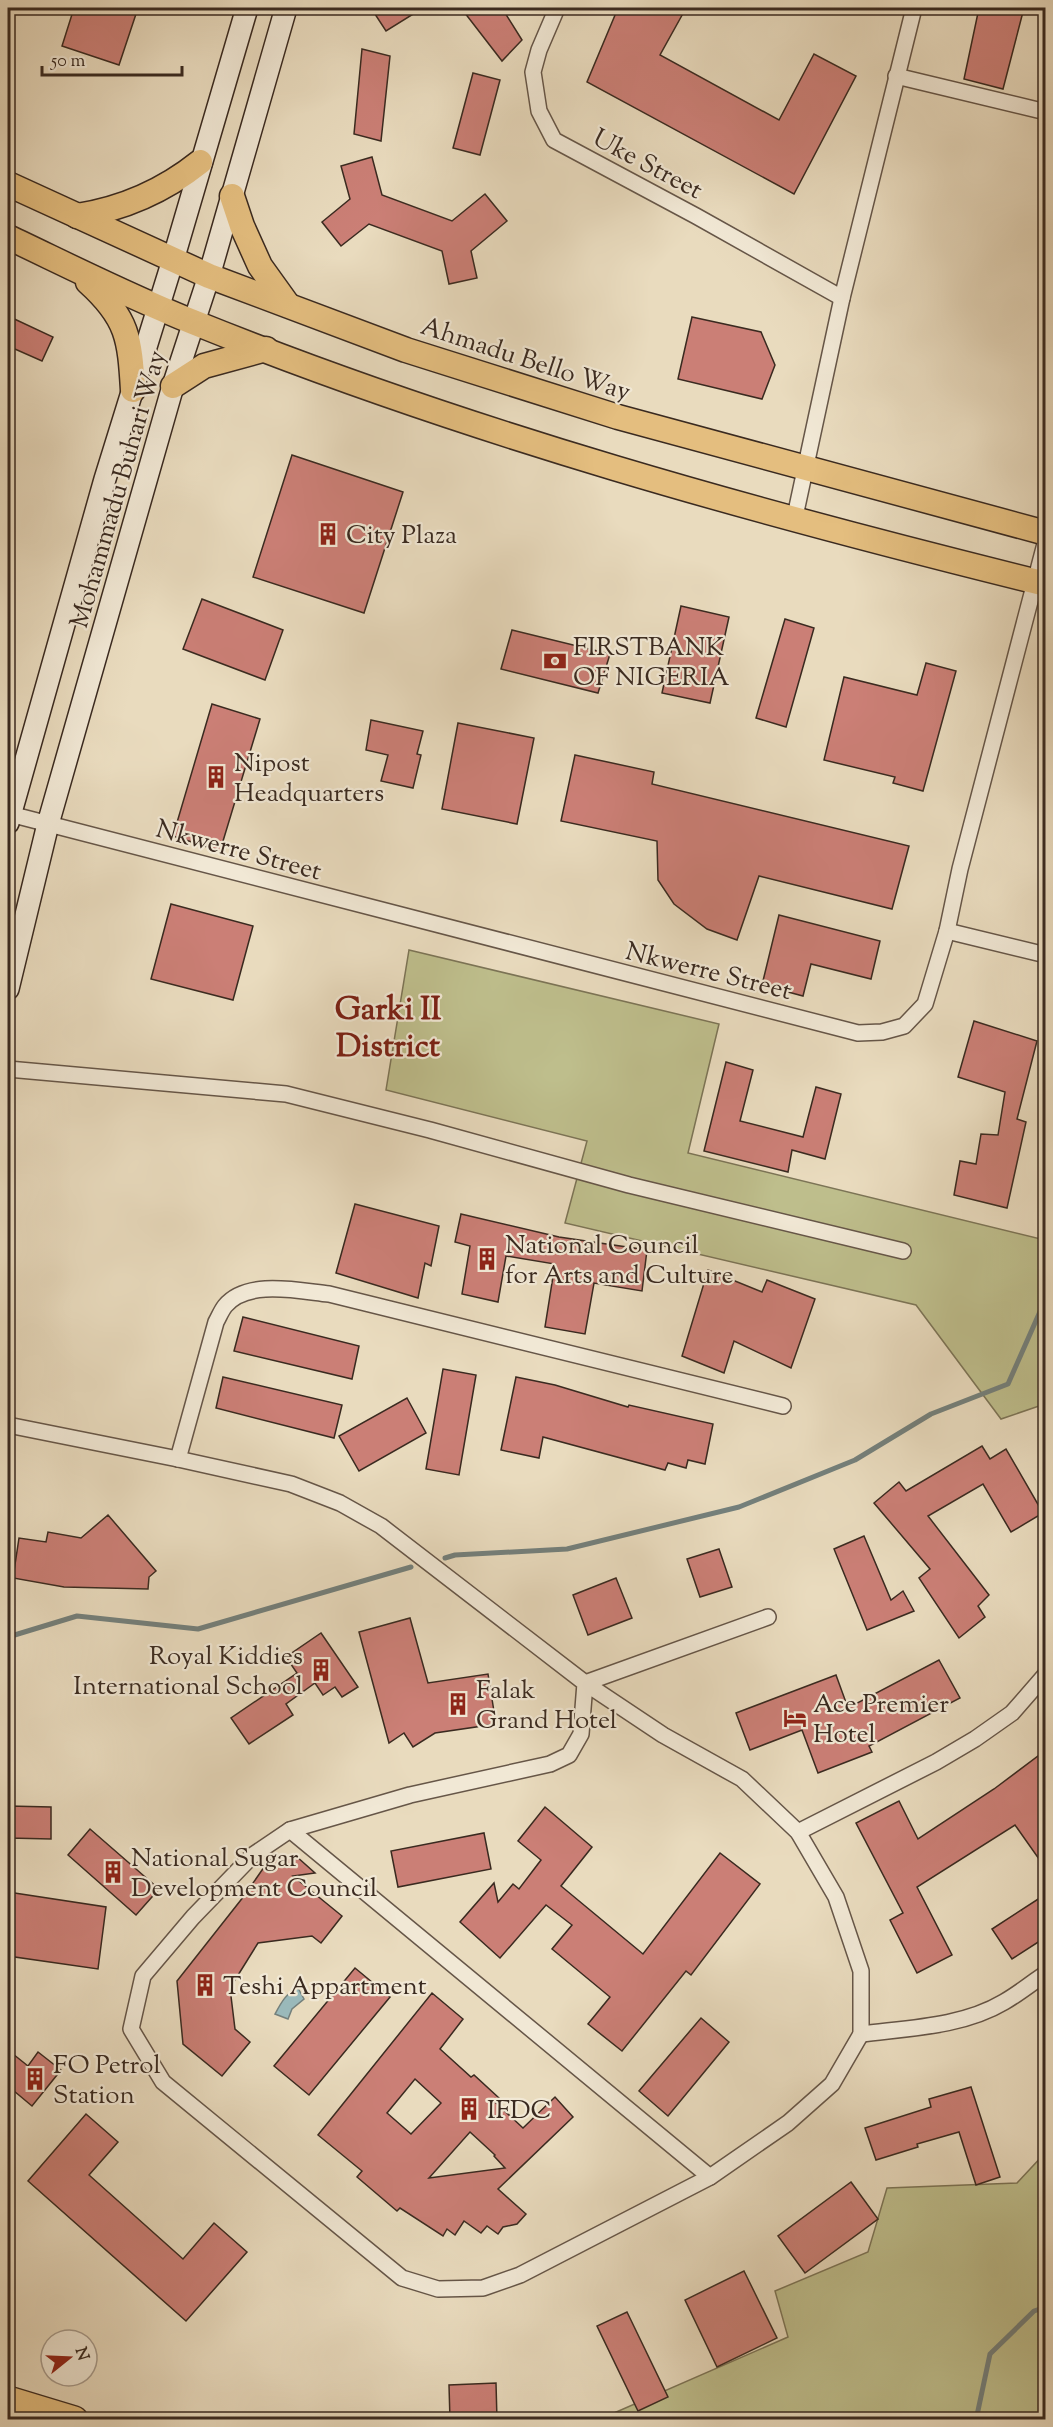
<svg xmlns="http://www.w3.org/2000/svg" width="1053" height="2427" font-family="'Sorts Mill Goudy',serif">
	<style>
		.green { fill: #bebe8c; stroke: #7c7456; stroke-width: 1.5 }
		.water { fill: #9ab9ba; stroke: #74807c; stroke-width: 1.5 }
		.lines { fill: none; stroke-linecap: round; stroke-linejoin: round }
		.stream { stroke: #74807c; stroke-width: 5 }
		.building { fill: #cb7f76; stroke: #3a2a20; stroke-width: 1.5; fill-rule: evenodd }
		.street-casing { stroke: #665648; stroke-width: 18 }
		.secondary-casing { stroke: #3a2a20; stroke-width: 24 }
		.primary-casing { stroke: #3a2a20; stroke-width: 27 }
		.highway-casing { stroke: #3a2a20; stroke-width: 30 }
		.street { stroke: #f1e8d5; stroke-width: 15 }
		.secondary { stroke: #f1e8d5; stroke-width: 21 }
		.primary { stroke: #e4be7f; stroke-width: 24 }
		.highway { stroke: #e4be7f; stroke-width: 27 }
		.labels { text-anchor: middle; stroke-width: 4.5; stroke-linejoin: round; paint-order: stroke }
		.street-label { font-size: 26px; fill: #3a2a20; stroke: #f1e8d5 }
		.poi-label { font-size: 26px; fill: #3a2a20; stroke: #f1e8d5; text-anchor: start }
		.district-label { font-size: 32px; font-weight: bold; fill: #7a1f14; stroke: #f1e8d5 }
	</style>
	<rect width="100%" height="100%" fill="#e9dbbe"/>
	<filter id="stains"><feTurbulence type="fractalNoise" baseFrequency=".00333" numOctaves="4"/><feColorMatrix values="0 0 0 0 .2 0 0 0 0 .09 0 0 0 0 .02 0 0 0 .5 -.17"/></filter>
	<radialGradient id="worn" r=".72"><stop offset=".6" stop-color="#630" stop-opacity="0"/><stop offset="1" stop-color="#630" stop-opacity=".3"/></radialGradient>
	<g class="green">
		<path d="M409 950 719 1024 688 1153 1045 1240V1404L1001 1419 916 1305 565 1223 587 1141 386 1090Z"/>
		<path d="M1045 2153V2419L598 2420 788 2337 775 2291 868 2252 887 2188 1017 2183Z"/>
	</g>
	<path class="water" d="M298 1988 304 1999 292 2009 288 2019 275 2014C281 2003 286 1993 298 1988Z"/>
	<g class="lines">
		<g class="stream">
			<path d="M445 1558 455 1555 567 1549 739 1507 855 1460 931 1414 1008 1384 1046 1298"/>
			<path d="M8 1637 77 1616 198 1629 411 1567"/>
			<path d="M976 2420 990 2354 1034 2311 1046 2307"/>
		</g>
	</g>
	<g class="building">
		<path d="M74 8H138L119 65 62 46Z"/>
		<path d="M371 8H423L386 31Z"/>
		<path d="M461 8H502L522 40 502 61Z"/>
		<path d="M618 8H686L660 55 779 120 814 54 856 76 794 194 587 82Z"/>
		<path d="M979 8H1024L1003 89 964 79Z"/>
		<path d="M362 49 390 56 381 141 354 134Z"/>
		<path d="M473 73 500 80 480 155 453 148Z"/>
		<path d="M372 157 382 195 452 221 485 194 507 221 471 251 477 278 449 284 442 251 369 224 341 246 322 222 350 199 341 166Z"/>
		<path d="M8 316 53 337 42 361 8 346Z"/>
		<path d="M692 317 761 332 775 365 762 399 678 379Z"/>
		<path d="M292 455 403 492 364 613 253 577Z"/>
		<path d="M202 599 283 630 265 680 183 649Z"/>
		<path d="M681 606 729 617 710 703 662 693Z"/>
		<path d="M785 619 814 628 786 727 756 718Z"/>
		<path d="M512 630 610 654 598 693 501 669Z"/>
		<path d="M926 663 956 671 923 791 893 783 895 777 824 760 844 677 917 695Z"/>
		<path d="M212 704 260 719 220 851 173 836Z"/>
		<path d="M371 720 423 731 417 754 421 755 413 788 381 781 388 755 366 750Z"/>
		<path d="M458 723 534 738 517 824 442 809Z"/>
		<path d="M575 755 654 772 652 784 909 846 892 909 759 876 737 940 707 929 674 904 658 880 657 841 561 821Z"/>
		<path d="M171 904 253 926 233 1000 151 979Z"/>
		<path d="M779 915 880 941 871 979 811 964 803 996 762 985Z"/>
		<path d="M974 1021 1037 1041 1017 1119 1026 1122 1007 1208 954 1195 960 1161 976 1164 981 1134 998 1135 1005 1092 958 1077Z"/>
		<path d="M726 1062 753 1070 740 1121 803 1137 816 1087 841 1094 825 1159 792 1150 788 1172 704 1151Z"/>
		<path d="M355 1204 439 1226 431 1266 425 1263 418 1298 336 1273Z"/>
		<path d="M461 1214 559 1237 647 1250 642 1291 594 1283 585 1334 545 1327 555 1264 506 1256 498 1302 462 1294 470 1246 455 1242Z"/>
		<path d="M708 1270 762 1292 767 1280 815 1299 791 1368 734 1341 724 1373 682 1356Z"/>
		<path d="M243 1317 359 1346 352 1379 234 1351Z"/>
		<path d="M443 1369 476 1375 459 1475 426 1469Z"/>
		<path d="M223 1377 342 1405 334 1438 216 1408Z"/>
		<path d="M516 1377 555 1385 628 1407 629 1405 713 1424 705 1464 688 1460 686 1468 668 1463 665 1470 543 1437 539 1458 501 1450Z"/>
		<path d="M407 1398 426 1433 359 1471 339 1436Z"/>
		<path d="M982 1446 990 1459 1006 1449 1043 1513 1011 1532 983 1484 928 1516 989 1595 978 1606 985 1617 959 1638 919 1578 930 1569 874 1503 899 1482 906 1491Z"/>
		<path d="M108 1515 156 1571 149 1577 148 1589 64 1587 13 1578 19 1538 46 1542 48 1532 81 1538Z"/>
		<path d="M864 1536 891 1600 903 1591 914 1611 867 1630 834 1549Z"/>
		<path d="M719 1549 732 1587 700 1597 687 1559Z"/>
		<path d="M616 1578 632 1618 588 1635 573 1595Z"/>
		<path d="M410 1618 428 1683 488 1674 496 1724 435 1733 413 1747 404 1733 389 1743 359 1632Z"/>
		<path d="M321 1633 358 1687 342 1697 335 1687 323 1695 315 1683 286 1704 293 1715 249 1744 231 1718 297 1673 286 1657Z"/>
		<path d="M939 1660 960 1698 869 1746 872 1752 818 1773 802 1730 750 1750 736 1713 836 1675 848 1708Z"/>
		<path d="M1046 1750V1869L1015 1825 917 1887 952 1955 917 1973 890 1920 903 1913 856 1823 899 1801 918 1839 994 1789Z"/>
		<path d="M8 1806 51 1807V1839L8 1838Z"/>
		<path d="M545 1807 592 1847 561 1886 643 1954 720 1853 760 1884 691 1975 686 1971 622 2051 588 2024 610 1997 552 1949 572 1925 546 1905 500 1958 460 1922 494 1883 498 1902 513 1884 519 1889 541 1860 518 1841Z"/>
		<path d="M90 1829 159 1889 136 1915 68 1855Z"/>
		<path d="M484 1833 491 1869 398 1887 391 1851Z"/>
		<path d="M296 1856 315 1873 293 1876 342 1916 321 1943 312 1936 258 1943 230 1988 235 2029 250 2042 222 2076 183 2044 177 1981 244 1896 269 1860Z"/>
		<path d="M8 1892 106 1907 98 1969 8 1956Z"/>
		<path d="M1046 1894V1937L1012 1959 992 1929Z"/>
		<path d="M355 1968 390 1997 309 2095 274 2066Z"/>
		<path d="M432 1993 463 2019 440 2049 471 2077 474 2075 499 2098 495 2102 523 2128 555 2097 573 2117 498 2189 526 2214 517 2224 503 2227 498 2234 487 2226 481 2233 464 2221 455 2235 447 2229 443 2236 400 2208 397 2211 357 2177 362 2171 318 2135ZM415 2079 441 2103 411 2134 387 2113ZM470 2132 495 2155 494 2156 505 2168 429 2178Z"/>
		<path d="M701 2018 729 2042 668 2116 639 2091Z"/>
		<path d="M8 2050 28 2066 38 2052 61 2070 32 2106 8 2086Z"/>
		<path d="M971 2087 1000 2177 976 2185 959 2132 917 2144 918 2147 876 2160 865 2128 931 2107 929 2099Z"/>
		<path d="M86 2114 118 2142 89 2175 183 2259 214 2223 247 2252 186 2321 28 2181Z"/>
		<path d="M851 2182 878 2219 805 2273 778 2236Z"/>
		<path d="M744 2271 777 2338 717 2367 685 2300Z"/>
		<path d="M627 2312 668 2397 638 2411 597 2326Z"/>
		<path d="M496 2383 497 2420H450L449 2385Z"/>
	</g>
	<g class="lines">
		<g class="street-casing">
			<g id="street">
				<path d="M557 8 539 50 533 72 539 111 554 140 696 216 842 298"/>
				<path d="M896 76 1046 112"/>
				<path d="M794 521 842 298 914 8"/>
				<path d="M10 814 858 1033 882 1032 904 1026 925 1004 947 931 960 869 1046 540"/>
				<path d="M947 931 1046 955"/>
				<path d="M8 1069 286 1094 430 1130 629 1185 903 1251"/>
				<path d="M8 1425 178 1459 291 1484 340 1503 381 1526 585 1683 663 1735 742 1779 798 1832 836 1897 861 1971V2034L832 2084 788 2123 710 2177 520 2275 483 2288 438 2289 402 2278 163 2082 131 2029 143 1976 193 1917 253 1855 290 1830 410 1795 550 1764 569 1755 581 1734 585 1683 768 1617"/>
				<path d="M178 1459 216 1322C219 1317 221 1311 225 1306 247 1279 299 1291 329 1294L783 1406"/>
				<path d="M290 1830 710 2177"/>
				<path d="M798 1832 936 1762 975 1739 1012 1713 1046 1674"/>
				<path d="M861 2034C908 2028 962 2027 1004 2002 1018 1994 1032 1983 1046 1973"/>
			</g>
		</g>
		<g class="secondary-casing">
			<g id="secondary">
				<path d="M8 823 105 479 173 260 247 8"/>
				<path d="M8 989 48 824 173 386 209 276 286 8"/>
			</g>
		</g>
		<g class="primary-casing">
			<g id="primary">
				<path d="M8 184 209 276 406 350 618 417 1046 533"/>
				<path d="M232 196 242 226 260 266 288 305"/>
				<path d="M77 216C122 209 165 190 200 162"/>
				<path d="M8 237C69 266 130 297 193 322 468 433 758 513 1046 584"/>
				<path d="M88 282C128 318 130 339 133 390"/>
				<path d="M173 386 204 366 266 349"/>
			</g>
		</g>
		<g class="highway-casing">
			<path id="highway" d="M8 2400 74 2420"/>
		</g>
		<use href="#street" class="street"/>
		<use href="#secondary" class="secondary"/>
		<use href="#primary" class="primary"/>
		<use href="#highway" class="highway"/>
	</g>
	<defs>
		<g id="building-bare" transform="scale(1.8)"><path d="M-4-6H4V6H1V3H-1V6H-4ZM-2.5-4.3h1.7v1.8h-1.7ZM.8-4.3h1.7v1.8H.8ZM-2.5-1h1.7V.8h-1.7ZM.8-1h1.7V.8H.8Z" fill="#8f2418" stroke="#f1e8d5" stroke-width="2.5" paint-order="stroke"/></g>
		<g id="bank-bare" transform="scale(1.8)"><path d="M-6-4H6V4H-6ZM0-2.3a2.3 2.3 0 1 0 0 4.6a2.3 2.3 0 1 0 0-4.6Z" fill="#8f2418" stroke="#f1e8d5" stroke-width="2.5" paint-order="stroke"/></g>
		<g id="hotel-bare" transform="scale(1.8)"><path d="M-6-4.5h1.5V1H6V5H4.5V3h-9V5H-6ZM-4 0a1.8 1.8 0 1 1 3.6 0ZM.5 0V-2.5h3Q6-2.5 6 0Z" fill="#8f2418" stroke="#f1e8d5" stroke-width="2.5" paint-order="stroke"/></g>
	</defs>
	<g fill-rule="evenodd">
		<use href="#building-bare" x="328" y="534"/>
		<use href="#bank-bare" x="555" y="661"/>
		<use href="#building-bare" x="216" y="777"/>
		<use href="#building-bare" x="487" y="1259"/>
		<use href="#building-bare" x="321" y="1670"/>
		<use href="#building-bare" x="458" y="1704"/>
		<use href="#hotel-bare" x="795" y="1718"/>
		<use href="#building-bare" x="113" y="1872"/>
		<use href="#building-bare" x="205" y="1985"/>
		<use href="#building-bare" x="35" y="2079"/>
		<use href="#building-bare" x="469" y="2109"/>
	</g>
	<g class="labels">
		<g class="street-label">
			<text transform="translate(648 163) rotate(28)" y="9">Uke Street</text>
			<text transform="translate(526 358) rotate(18)" y="9">Ahmadu Bello Way</text>
			<text transform="translate(117 489) rotate(-74)" y="9">Mohammadu Buhari Way</text>
			<text transform="translate(239 849) rotate(15)" y="9">Nkwerre Street</text>
			<text transform="translate(709 970) rotate(14)" y="9">Nkwerre Street</text>
		</g>
		<g class="poi-label">
			<text x="346" y="543">City Plaza</text>
			<text x="573" y="655">FIRSTBANK<tspan x="573" dy="30">OF NIGERIA</tspan></text>
			<text x="234" y="771">Nipost<tspan x="234" dy="30">Headquarters</tspan></text>
			<text x="505" y="1253">National Council<tspan x="505" dy="30">for Arts and Culture</tspan></text>
			<text x="303" y="1664" text-anchor="end">Royal Kiddies<tspan x="303" dy="30">International School</tspan></text>
			<text x="476" y="1698">Falak<tspan x="476" dy="30">Grand Hotel</tspan></text>
			<text x="813" y="1712">Ace Premier<tspan x="813" dy="30">Hotel</tspan></text>
			<text x="131" y="1866">National Sugar<tspan x="131" dy="30">Development Council</tspan></text>
			<text x="223" y="1994">Teshi Appartment</text>
			<text x="53" y="2073">FO Petrol<tspan x="53" dy="30">Station</tspan></text>
			<text x="487" y="2118">IFDC</text>
		</g>
		<g class="district-label">
			<text x="388" y="1019">Garki II<tspan x="388" dy="37">District</tspan></text>
		</g>
	</g>
	<rect width="1053" height="2427" fill="none" stroke="#e9dbbe" stroke-width="30"/>
	<rect x="9" y="9" width="1035" height="2409" fill="none" stroke="#3a2a20" stroke-width="3"/>
	<rect x="15" y="15" width="1023" height="2397" fill="none" stroke="#3a2a20" stroke-width="1.5"/>
	<g transform="translate(69 2358) rotate(72)"><circle r="28" fill="#f1e8d5" stroke="#a89c8d" stroke-width="1.5"/>
	<path d="M0-4.5L10 22L0 15L-10 22Z" fill="#8f2418"/>
	<text y="-9" font-size="16" font-weight="bold" text-anchor="middle" fill="#3a2a20">N</text>
	</g>
	<path d="M42 66v9h140v-9" fill="none" stroke="#3a2a20" stroke-width="3"/>
	<text x="51" y="66" font-size="18" fill="#3a2a20" stroke="#f1e8d5" stroke-width="4.5" paint-order="stroke">50 m</text>
	<rect width="100%" height="100%" filter="url(#stains)"/>
	<rect width="100%" height="100%" fill="url(#worn)"/>
</svg>
